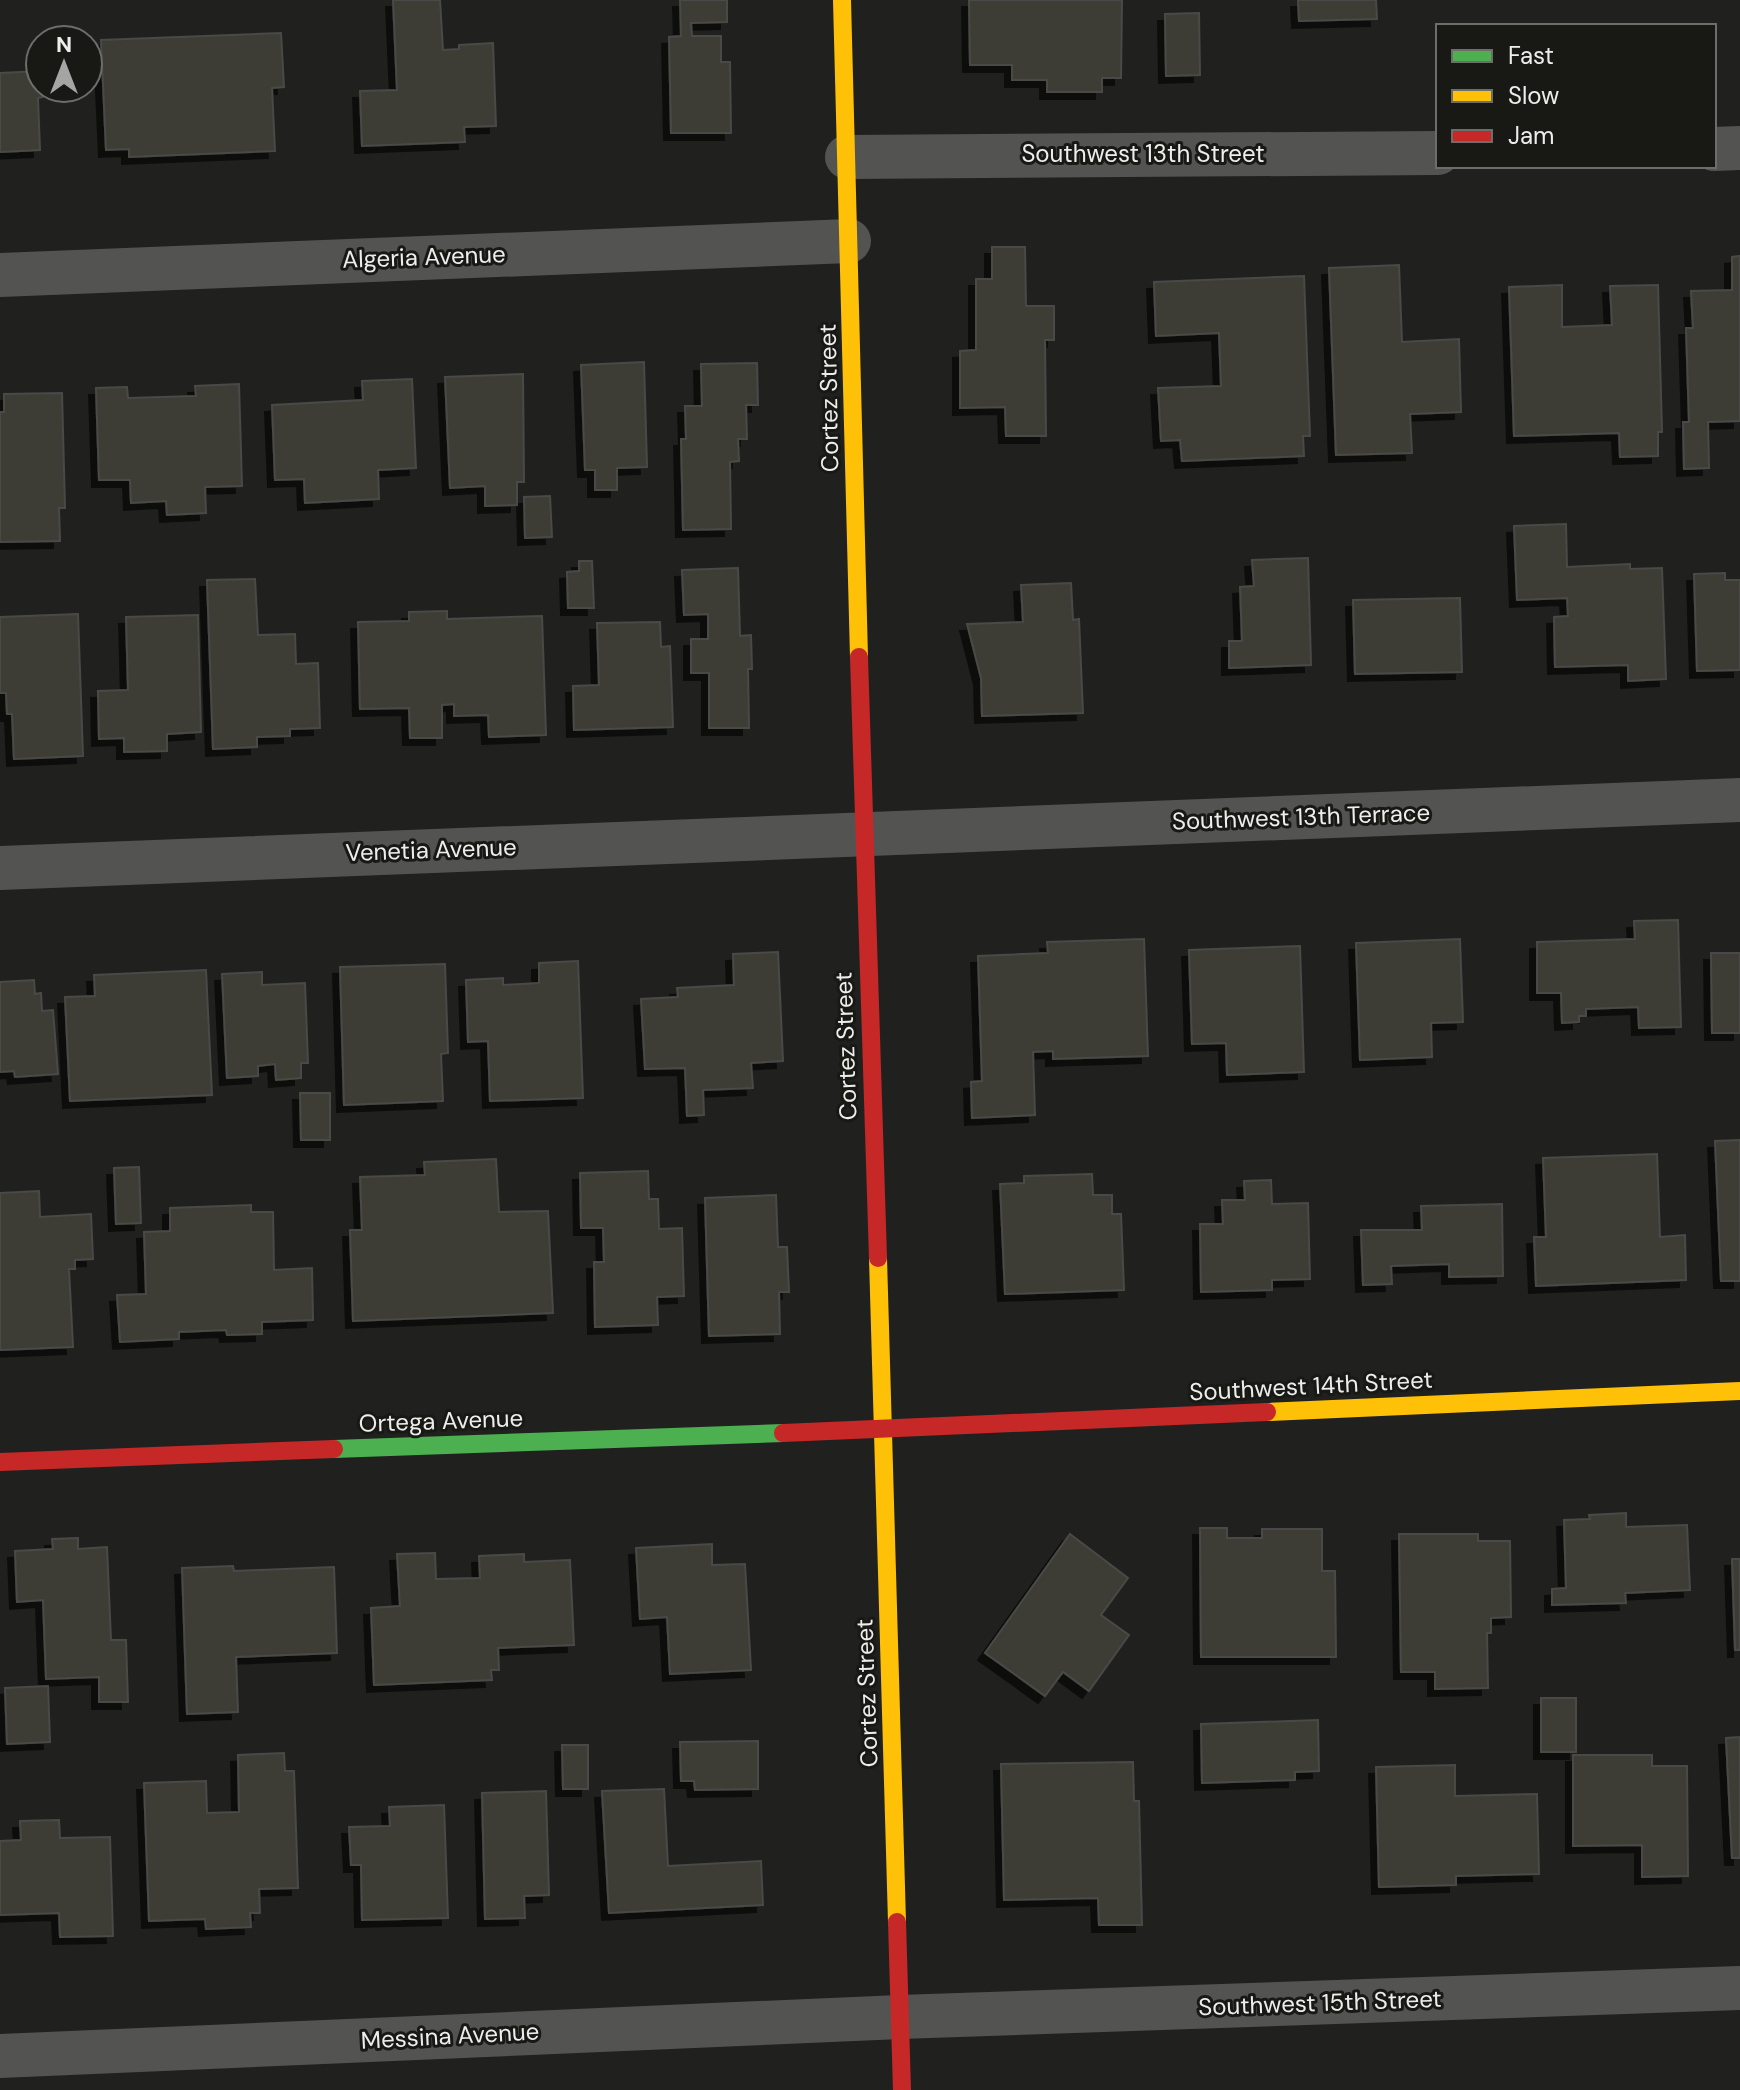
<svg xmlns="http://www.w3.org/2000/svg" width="1740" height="2090" font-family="'DM Sans',sans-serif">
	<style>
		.building { fill: #3d3e35; stroke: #484947; stroke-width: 2; filter: url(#shadow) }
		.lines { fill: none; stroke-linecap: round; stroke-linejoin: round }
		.street { stroke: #535452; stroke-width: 44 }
		.fast { stroke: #4caf50; stroke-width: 18 }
		.slow { stroke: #ffc107; stroke-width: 18 }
		.jam { stroke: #c62828; stroke-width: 18 }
		.labels { text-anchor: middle; stroke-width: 6; stroke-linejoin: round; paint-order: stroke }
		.street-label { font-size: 24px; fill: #ededeb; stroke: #181915 }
	</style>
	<defs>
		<filter id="shadow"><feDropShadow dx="-7" dy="7" stdDeviation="0" flood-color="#0009"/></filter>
	</defs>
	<rect width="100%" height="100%" fill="#20211f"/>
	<g class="building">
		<path d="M393 0H440L443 50 459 49V45L493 43 496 126 464 127 465 142 362 146 360 91 397 90Z"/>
		<path d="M680 0H727V22L691 23 692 36H721V62H730L731 133H671L669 37 681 36Z"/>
		<path d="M969 0H1122L1121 78H1102V92H1047V80H1012V65H970Z"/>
		<path d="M1298 0H1376L1377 19 1299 21Z"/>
		<path d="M1199 13 1200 75 1166 76 1165 14Z"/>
		<path d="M281 33 284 87 272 88 275 151 129 157V149L106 150 101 40Z"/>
		<path d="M40 71V88H42L43 97 38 98 40 150 0 152V73Z"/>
		<path d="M992 247H1025L1026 306H1054V340H1045L1046 436H1006L1005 407 960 408V351L976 350V279H992Z"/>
		<path d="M1740 256V421L1708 422 1709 468 1684 469 1683 422H1689L1686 328H1693L1691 291 1732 290V257Z"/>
		<path d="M1399 265 1402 342 1459 339 1461 412 1410 414 1412 453 1336 455 1329 268Z"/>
		<path d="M1304 276 1310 436H1303L1304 456 1182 461 1180 440 1161 441 1158 388 1221 386 1219 333 1156 336 1154 282Z"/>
		<path d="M1562 285V327L1612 325 1610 286 1658 285 1662 432H1658V456L1620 457 1619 433 1514 436 1509 287Z"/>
		<path d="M644 362 647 467 617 468V490H595V470H585L581 365Z"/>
		<path d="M757 363 758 405H746L747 439H738L739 461 730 462 731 529 683 530 681 439H686L685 406H702L701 364Z"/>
		<path d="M523 374 524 482H517V505L485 506V486L450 488 445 377Z"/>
		<path d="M412 379 416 468 378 470 379 499 305 503 304 479 275 480 272 405 363 400 362 381Z"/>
		<path d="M239 384 242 486 205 487 206 513 167 515 166 501 131 503 130 480H99L96 388 127 387 128 398 196 396 195 386Z"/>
		<path d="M62 393 65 508H59L60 541 0 542V412H4V394Z"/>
		<path d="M550 496 552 537 525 538 524 497Z"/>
		<path d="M1566 524 1567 567 1630 564V569L1662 568 1666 679 1628 681V665L1555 667 1554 617 1568 616 1567 598 1517 600 1514 526Z"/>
		<path d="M1308 558 1311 665 1229 668V641H1242L1240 587 1254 586 1252 560Z"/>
		<path d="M579 561H592L594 608H568L567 572 579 571Z"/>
		<path d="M738 568 740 636 751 635 752 669H748L749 728H709V673H691V639H708V614L684 615 682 570Z"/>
		<path d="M1725 573V580H1740V670L1697 671 1694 574Z"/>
		<path d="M255 579 258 635 295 634 296 664 318 663 320 728 290 729V736L257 737V747L213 749 207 580Z"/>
		<path d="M1071 583 1073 620 1079 619 1083 713 982 716 981 678 967 624 1023 622 1021 585Z"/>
		<path d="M1460 598 1462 672 1355 674 1353 600Z"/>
		<path d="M447 611V619L542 616 546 735 489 737 488 715 454 716V704L442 705V738H410L409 708 360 709 358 622 409 621V612Z"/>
		<path d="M78 614 83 756 14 759 12 714H7L6 693H0V617Z"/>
		<path d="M198 615 201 732 167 734V751L124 752V738L99 739 98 691 128 690 126 617Z"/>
		<path d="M660 622 661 647 670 646 673 727 574 730 573 686 599 685 597 623Z"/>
		<path d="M1678 920 1681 1027 1639 1028 1638 1007 1586 1009V1016H1579V1022L1562 1023 1561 993H1537V942L1635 939 1634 921Z"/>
		<path d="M1144 939 1148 1056 1053 1059V1051L1033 1052 1035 1115 972 1118 971 1082 982 1081 978 956 1048 953 1047 942Z"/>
		<path d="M1460 939 1463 1022 1431 1023 1432 1057 1360 1060 1356 943Z"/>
		<path d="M1300 946 1304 1072 1227 1075 1226 1043 1192 1044 1189 950Z"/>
		<path d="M778 952 783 1061 751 1063 753 1088 703 1090 704 1115 687 1116 685 1068 645 1069 641 999 678 997 677 988 734 985 733 954Z"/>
		<path d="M1711 953H1740V1033H1712Z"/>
		<path d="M578 961 583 1098 490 1101 488 1041 468 1042 466 980 503 978V985L539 983V963Z"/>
		<path d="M445 964 448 1053 441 1054 443 1101 344 1105 340 967Z"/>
		<path d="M206 970 212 1095 70 1101 65 997 95 996 94 975Z"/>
		<path d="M262 972V985L305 983 308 1063H301V1078L276 1080 275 1064 258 1066V1076L227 1078 222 974Z"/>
		<path d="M34 980 35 994 41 993 42 1011 53 1010 58 1074 15 1077 14 1071 0 1072V982Z"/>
		<path d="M300 1093H330V1140H301Z"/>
		<path d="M1740 1140V1281H1721L1715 1141Z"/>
		<path d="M1657 1154 1660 1237 1685 1235 1686 1280 1536 1286 1534 1237H1546L1543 1158Z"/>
		<path d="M496 1159 499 1212 548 1211 553 1313 353 1321 350 1230H362L360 1177 425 1175 424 1162Z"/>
		<path d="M139 1167 141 1223 116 1224 114 1168Z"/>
		<path d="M648 1171 649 1199H658L659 1229 682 1228 684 1296 657 1297 658 1325 595 1327 594 1262H604L603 1228H581L580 1173Z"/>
		<path d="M1092 1174 1093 1195H1112V1214H1121L1124 1290 1005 1294 1000 1184 1024 1183V1176Z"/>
		<path d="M1271 1180 1272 1204 1308 1203 1310 1279 1272 1280V1290L1201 1292 1200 1224H1223L1222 1200H1245L1244 1181Z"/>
		<path d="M39 1191 40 1217 91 1214 93 1259 75 1260V1269H69L73 1347 0 1350V1193Z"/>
		<path d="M776 1195 778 1247H787L789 1292H779L780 1334 709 1336 705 1198Z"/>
		<path d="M1502 1204 1503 1276 1449 1277V1264L1391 1266 1392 1284 1363 1285 1361 1230H1422L1421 1206Z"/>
		<path d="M251 1205V1212H273L274 1270 312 1268 313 1320 262 1322V1334L227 1335 226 1330 179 1332V1339L120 1342 117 1295 146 1294 144 1232 170 1231V1208Z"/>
		<path d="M1626 1513V1527L1687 1525 1690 1590 1625 1593 1626 1603 1552 1605V1589L1566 1588 1564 1520 1590 1519 1589 1515Z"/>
		<path d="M1200 1528H1227V1538H1262V1529H1322V1571H1335L1336 1657H1201Z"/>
		<path d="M1070 1534 1128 1578 1101 1615 1129 1635 1089 1691 1063 1672 1045 1696 985 1653Z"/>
		<path d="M1399 1534H1478V1541H1510L1511 1617 1491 1618V1633H1487L1488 1688 1435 1689V1672H1401Z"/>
		<path d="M78 1538V1549L107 1547 111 1640H126L128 1702H99V1677L46 1679 43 1600 17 1602 15 1551 53 1549 52 1539Z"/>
		<path d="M712 1544V1565L745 1564 751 1670 670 1674 667 1617 640 1619 636 1548Z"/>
		<path d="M435 1553 436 1579 480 1578 479 1556 524 1554V1562L570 1560 574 1645 498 1648 499 1670H491L492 1680 374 1685 371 1608 400 1606 397 1554Z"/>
		<path d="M1732 1559H1740V1650H1735Z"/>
		<path d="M233 1566 234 1571 334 1567 337 1653 236 1657 238 1712 187 1714 182 1568Z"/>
		<path d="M48 1686 50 1742 7 1744 5 1688Z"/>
		<rect x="1541" y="1698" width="35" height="54"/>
		<path d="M1318 1720 1319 1771 1295 1772V1780L1202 1783 1201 1724Z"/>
		<path d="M1740 1737V1858H1732L1726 1738Z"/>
		<path d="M758 1741V1789L695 1790 694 1781H681L680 1742Z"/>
		<path d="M562 1745H588V1789H563Z"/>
		<path d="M284 1753 285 1771H294L298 1888 259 1889 260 1913H250L251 1927 206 1929 205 1919 149 1921 144 1783 206 1781 207 1813 239 1812 238 1755Z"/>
		<path d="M1573 1755H1652V1766H1687L1688 1876 1642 1877V1845L1573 1846Z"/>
		<path d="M1133 1762 1134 1801H1139L1142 1925H1099L1098 1898 1004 1900 1001 1764Z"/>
		<path d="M1455 1765V1796L1537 1794 1539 1874 1456 1876V1885L1379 1887 1376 1767Z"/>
		<path d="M664 1789 668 1866 761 1861 763 1905 609 1913 602 1791Z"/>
		<path d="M546 1791 549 1895 524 1896 525 1918 485 1919 482 1793Z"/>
		<path d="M444 1805 448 1918 362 1920 361 1865H351L349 1827 390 1826 389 1807Z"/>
		<path d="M59 1820 60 1838 110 1837 113 1936 60 1937 59 1913 0 1915V1841L21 1840 20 1821Z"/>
	</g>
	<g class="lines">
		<g class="street">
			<path d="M1714 149 1740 148"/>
			<path d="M847 157 1438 153"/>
			<path d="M0 275 849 241"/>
			<path d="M0 868 1740 800"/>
			<path d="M0 2056 900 2017 1740 1988"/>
		</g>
		<path class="fast" d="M334 1449 783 1433"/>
		<g class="slow">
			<path d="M842 0 859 657"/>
			<path d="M878 1258 897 1922"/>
			<path d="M1267 1412 1740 1391"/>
		</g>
		<g class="jam">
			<path d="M859 657 878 1258"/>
			<path d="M783 1433 1267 1412"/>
			<path d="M0 1462 334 1449"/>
			<path d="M897 1922 902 2090"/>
		</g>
	</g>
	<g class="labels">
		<g class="street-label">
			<text x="1143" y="162">Southwest 13th Street</text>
			<text transform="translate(424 257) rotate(-2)" y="8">Algeria Avenue</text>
			<text transform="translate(829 398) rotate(-91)" y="8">Cortez Street</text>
			<text transform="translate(1301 817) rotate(-2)" y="8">Southwest 13th Terrace</text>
			<text transform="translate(431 850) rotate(-2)" y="8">Venetia Avenue</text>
			<text transform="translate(846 1046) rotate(-92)" y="8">Cortez Street</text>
			<text transform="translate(1311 1386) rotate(-3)" y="8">Southwest 14th Street</text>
			<text transform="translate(441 1421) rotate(-2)" y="8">Ortega Avenue</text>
			<text transform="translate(867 1693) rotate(-92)" y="8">Cortez Street</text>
			<text transform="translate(1320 2003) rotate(-2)" y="8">Southwest 15th Street</text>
			<text transform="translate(450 2036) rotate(-3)" y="8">Messina Avenue</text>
		</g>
	</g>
	<rect x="1436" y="24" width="280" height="144" fill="#181915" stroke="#6d6e6b" stroke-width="2"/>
	<rect x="1452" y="50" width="40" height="12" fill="#4caf50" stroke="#6d6e6b" stroke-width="2"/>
	<text x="1508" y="64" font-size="24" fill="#ededeb">Fast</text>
	<rect x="1452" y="90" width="40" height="12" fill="#ffc107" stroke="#6d6e6b" stroke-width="2"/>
	<text x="1508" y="104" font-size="24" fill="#ededeb">Slow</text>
	<rect x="1452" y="130" width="40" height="12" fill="#c62828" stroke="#6d6e6b" stroke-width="2"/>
	<text x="1508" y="144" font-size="24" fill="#ededeb">Jam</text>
	<g transform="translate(64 64)"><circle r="38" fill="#181915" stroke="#6d6e6b" stroke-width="2"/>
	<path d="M0-6L14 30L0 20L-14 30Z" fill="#a5a6a4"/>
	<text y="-12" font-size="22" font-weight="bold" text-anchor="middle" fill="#ededeb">N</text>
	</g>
</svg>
